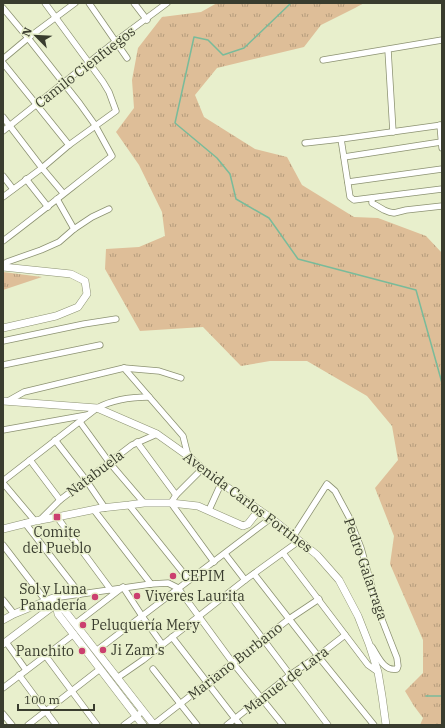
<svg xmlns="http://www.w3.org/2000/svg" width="445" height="728" font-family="'IBM Plex Serif',serif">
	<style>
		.grass { fill: url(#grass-tufts) }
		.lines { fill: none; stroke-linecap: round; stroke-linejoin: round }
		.stream { stroke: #79bb9a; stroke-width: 1.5 }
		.minor-casing { stroke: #8c9272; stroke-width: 7 }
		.tertiary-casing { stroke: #8c9272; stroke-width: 8 }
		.minor { stroke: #fff; stroke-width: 5.5 }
		.tertiary { stroke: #fff; stroke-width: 7 }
		.poi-dot { fill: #cb3f6f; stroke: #e8efcc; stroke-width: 1.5 }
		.labels { text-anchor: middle; stroke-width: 3; stroke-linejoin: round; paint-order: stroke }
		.street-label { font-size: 14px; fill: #393c2e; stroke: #e8efcc }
		.poi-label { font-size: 14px; fill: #393c2e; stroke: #e8efcc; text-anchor: start }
	</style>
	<defs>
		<pattern id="grass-tufts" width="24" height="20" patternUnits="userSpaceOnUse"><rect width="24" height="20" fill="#debe98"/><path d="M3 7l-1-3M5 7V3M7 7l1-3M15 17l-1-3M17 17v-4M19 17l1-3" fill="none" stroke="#b59c7c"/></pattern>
	</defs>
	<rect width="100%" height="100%" fill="#e8efcc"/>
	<g class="grass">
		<path d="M217 3H364L355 8 321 25 304 47 217 68 195 95 204 117 255 149 287 157 302 185 354 217 378 218 426 236 442 253V725H420L423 718 414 706 405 691 423 673V640L390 564 394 536 375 488 398 460 392 426 367 396 307 361H270L241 366 203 327 140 331 105 269 106 249 139 247 165 236 162 212 139 165 116 132 134 108 132 80 138 48 162 17 201 12Z"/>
		<path d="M3 272 42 277 3 290Z"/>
	</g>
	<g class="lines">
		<g class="stream">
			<path d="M291 3 244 48 223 55 208 40 194 37 175 123 217 158 230 174 236 199 269 218 298 259 416 290 442 383"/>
			<path d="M426 696H442"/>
		</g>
		<g class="minor-casing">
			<g id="minor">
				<path d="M89 3 127 58"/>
				<path d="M134 3 147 20"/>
				<path d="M3 8 28 38 80 104 95 125 112 156C76 184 40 213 3 241"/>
				<path d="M388 50 393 132"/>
				<path d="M3 59 28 38 75 3"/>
				<path d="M323 60 442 40"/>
				<path d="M3 63 69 145"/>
				<path d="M3 117 42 168 63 193"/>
				<path d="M440 125 442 148"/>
				<path d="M3 131 116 41 167 3"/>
				<path d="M341 139 350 197 354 200 442 189"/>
				<path d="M305 143 341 139 442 125"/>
				<path d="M344 157 441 142"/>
				<path d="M3 176 13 189"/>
				<path d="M26 179 48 207"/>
				<path d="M348 182 442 169"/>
				<path d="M3 197 42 168 69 145 116 111 109 92 103 82 45 3"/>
				<path d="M57 199 74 229"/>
				<path d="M372 199V203L384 210 389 212 394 213 406 210 442 206"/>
				<path d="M3 265 7 262 41 250 59 242 74 229 92 217 109 209"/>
				<path d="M3 341 84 324 116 319"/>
				<path d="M3 365 100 345"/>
				<path d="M124 368 183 436 188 456"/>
				<path d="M8 401 24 392 124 368 159 371 181 378"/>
				<path d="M80 422 109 462 144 503"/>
				<path d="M3 430 87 415"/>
				<path d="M55 440 86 480 105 508"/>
				<path d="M137 442 176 495"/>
				<path d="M30 460 60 500"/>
				<path d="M198 473 176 495 171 503 214 562"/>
				<path d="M3 481 97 408C112 400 132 397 149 397"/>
				<path d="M3 483 35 521"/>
				<path d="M129 505 189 580"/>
				<path d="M94 510 151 584"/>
				<path d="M209 510 219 488"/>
				<path d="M57 517 111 590"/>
				<path d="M39 521 60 500 132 445 157 434"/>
				<path d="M25 523 80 594"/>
				<path d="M293 537 327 484 335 491 349 517 361 548 379 612 397 658 398 666 397 669C384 672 378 656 372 647"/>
				<path d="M3 545 46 601"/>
				<path d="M283 553 368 665 378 672"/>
				<path d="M225 554 245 580"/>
				<path d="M254 574 318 656 374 725"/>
				<path d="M229 594 328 725"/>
				<path d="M53 598 151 584 168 583 178 588 233 663 283 725"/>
				<path d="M3 600 14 614"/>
				<path d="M75 624 123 587 142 616 162 644"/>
				<path d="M172 637 240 725"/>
				<path d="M6 642 26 670"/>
				<path d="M96 651 271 518"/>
				<path d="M45 655 97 725"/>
				<path d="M153 669 197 725"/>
				<path d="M19 675 56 725"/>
				<path d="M117 678 143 660 245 580 299 541"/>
				<path d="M3 688 74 634"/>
				<path d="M3 714 12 725"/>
				<path d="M28 725 100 669"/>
				<path d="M124 725 143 711"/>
				<path d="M153 725 289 619 319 599"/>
				<path d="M227 725 290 675 318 656 345 635"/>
			</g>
		</g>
		<g class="tertiary-casing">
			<g id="tertiary">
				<path d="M3 267 71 274 85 281 87 294 78 307 56 316 3 328"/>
				<path d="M3 401 97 408 157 434 188 456 206 472 259 510 271 518 317 555 339 580 358 616 369 644 378 672 382 696 386 725"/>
				<path d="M3 529 35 521 57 517 101 508 129 505 144 503H171L198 506 243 526 248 524 259 510"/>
				<path d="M56 604 65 611 154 725"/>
				<path d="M3 620 14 614 53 598 56 604 58 614 143 725"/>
				<path d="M3 644 56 604"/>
			</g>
		</g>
		<use href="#minor" class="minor"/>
		<use href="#tertiary" class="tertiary"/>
	</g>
	<g class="poi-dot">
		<rect x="53" y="513" width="8" height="8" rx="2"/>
		<circle cx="173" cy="576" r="4"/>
		<circle cx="137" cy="596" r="4"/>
		<circle cx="95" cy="597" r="4"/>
		<circle cx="83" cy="625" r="4"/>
		<circle cx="103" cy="650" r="4"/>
		<circle cx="82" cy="651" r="4"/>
	</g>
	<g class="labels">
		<g class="street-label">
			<text transform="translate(85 67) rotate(-38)" y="5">Camilo Cienfuegos</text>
			<text transform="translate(95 473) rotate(-37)" y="5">Natabuela</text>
			<text transform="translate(248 502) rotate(37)" y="5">Avenida Carlos Fortines</text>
			<text transform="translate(366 569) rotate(71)" y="5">Pedro Galarraga</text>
			<text transform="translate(235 661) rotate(-38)" y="5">Mariano Burbano</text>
			<text transform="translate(286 680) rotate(-37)" y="5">Manuel de Lara</text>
		</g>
		<g class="poi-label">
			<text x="57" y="537" text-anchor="middle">Comite<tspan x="57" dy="16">del Pueblo</tspan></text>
			<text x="181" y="581">CEPIM</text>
			<text x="87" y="594" text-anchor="end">Sol y Luna<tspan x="87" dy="16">Panadería</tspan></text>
			<text x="145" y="601">Viveres Laurita</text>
			<text x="91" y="630">Peluquería Mery</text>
			<text x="111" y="655">Ji Zam's</text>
			<text x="74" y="656" text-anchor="end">Panchito</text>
		</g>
	</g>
	<rect width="445" height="728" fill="none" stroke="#393c2e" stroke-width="8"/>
	<g transform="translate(36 36) rotate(294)" stroke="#e8efcc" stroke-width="3" paint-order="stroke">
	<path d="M0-3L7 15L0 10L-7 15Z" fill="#393c2e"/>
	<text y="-6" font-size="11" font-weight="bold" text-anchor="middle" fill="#393c2e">N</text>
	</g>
	<path d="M18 704v6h76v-6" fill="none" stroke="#393c2e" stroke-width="2"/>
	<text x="24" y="704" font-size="12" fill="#393c2e" stroke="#e8efcc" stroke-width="3" paint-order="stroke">100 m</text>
</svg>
